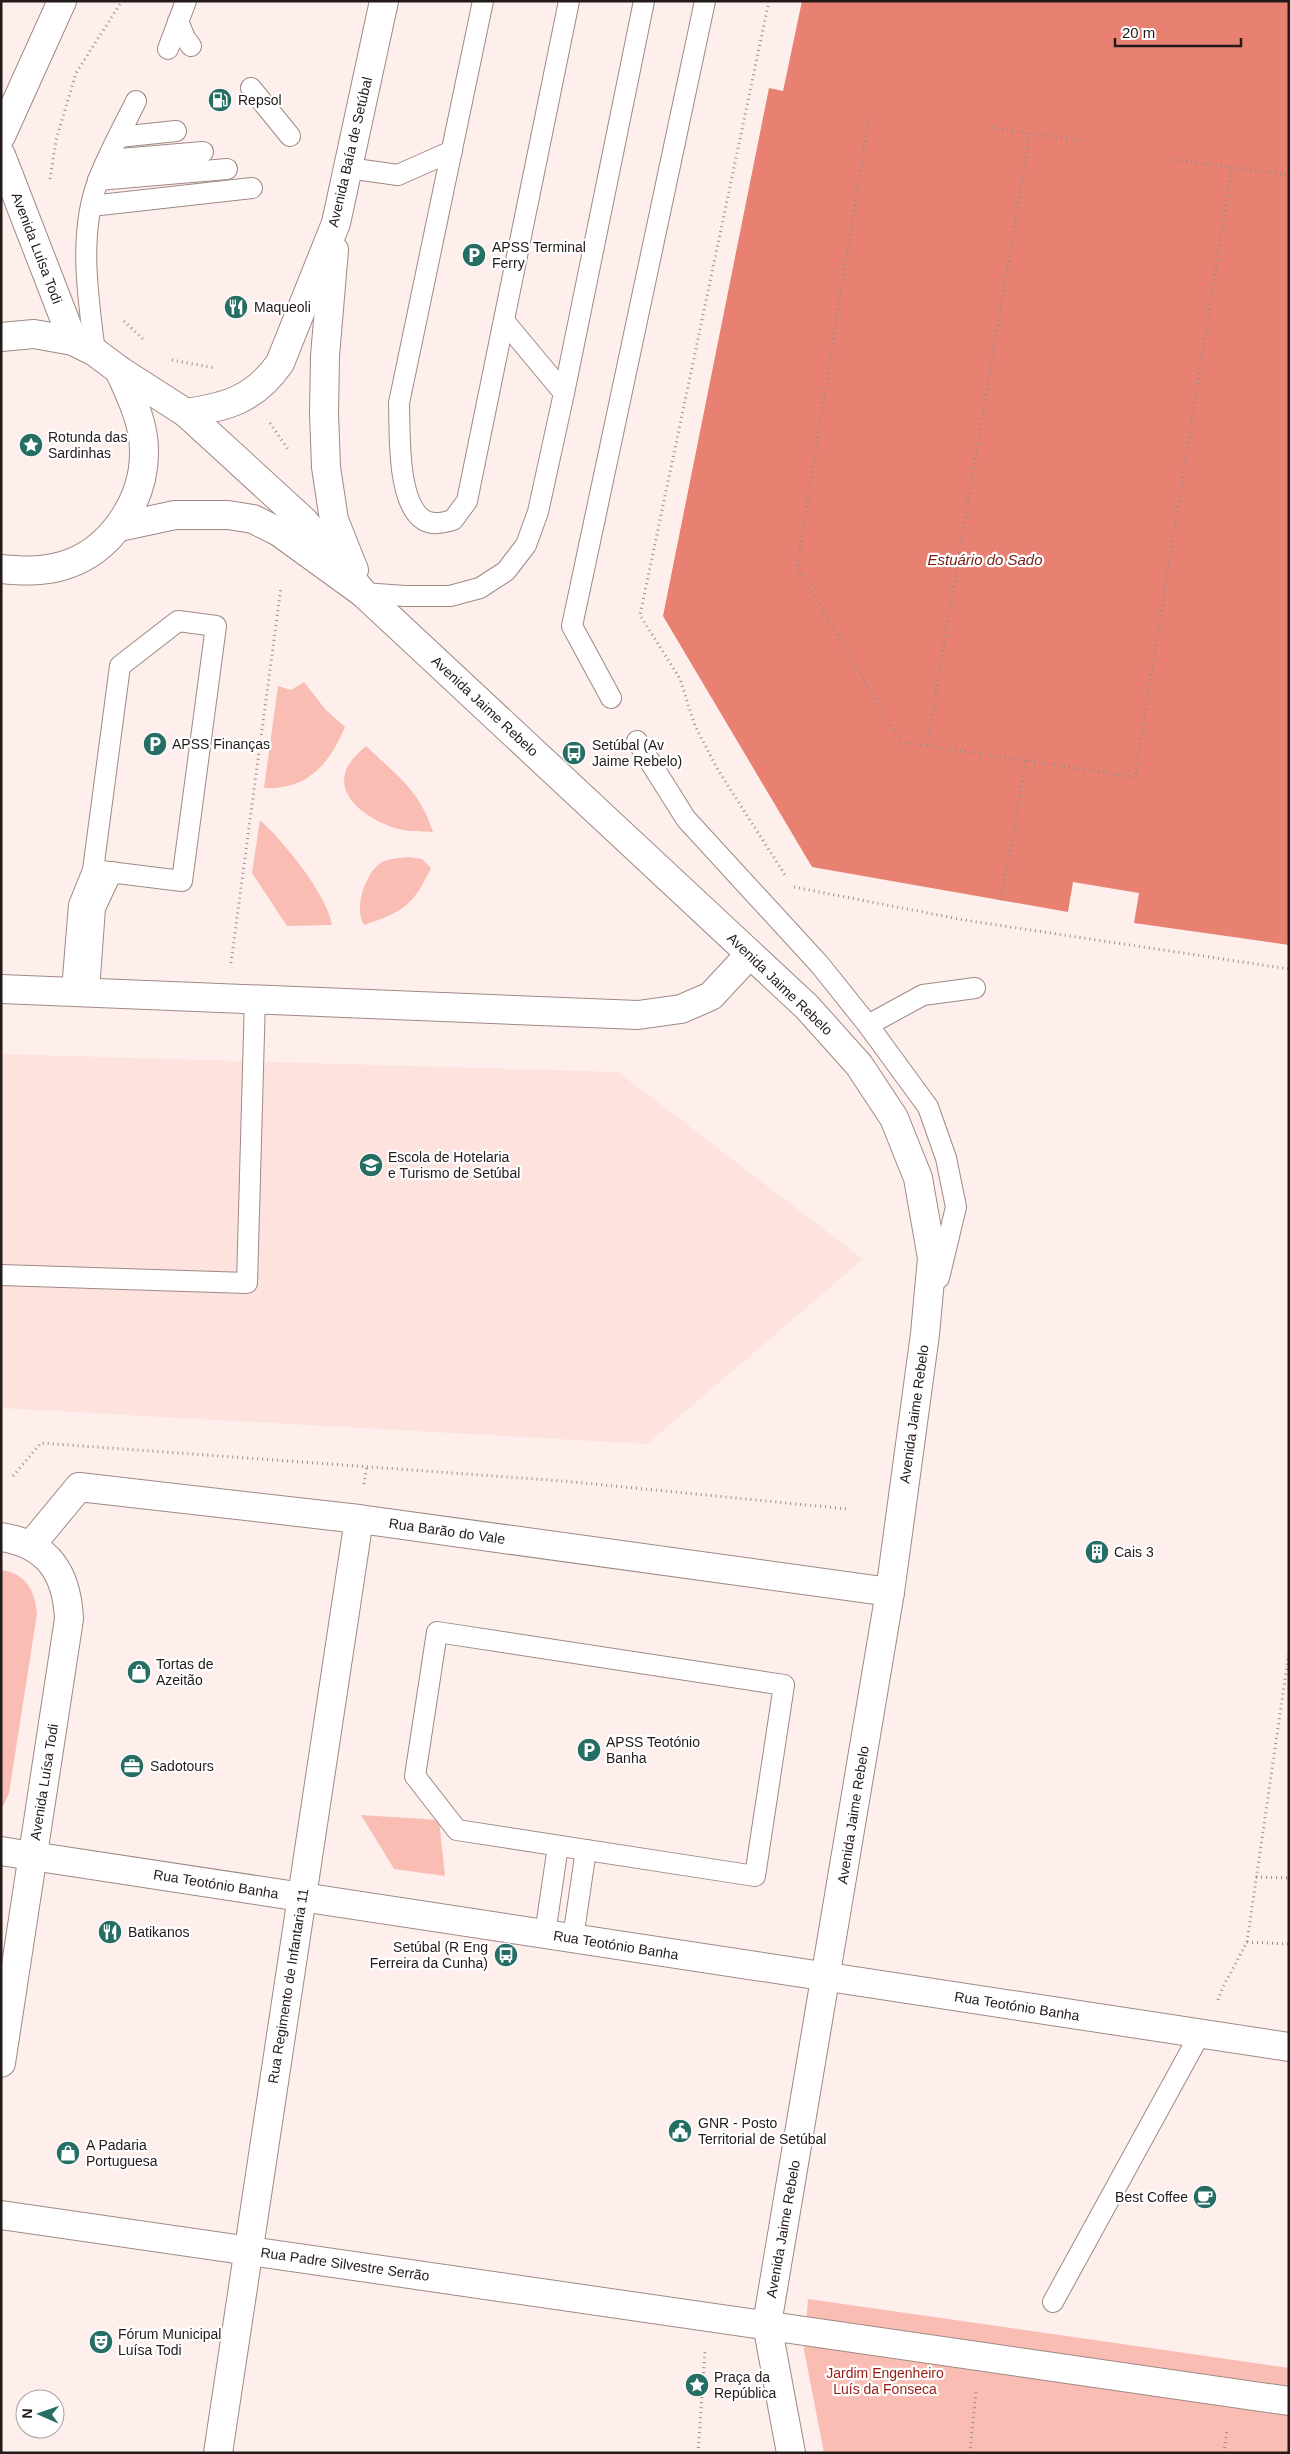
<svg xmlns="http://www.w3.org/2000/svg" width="1290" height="2454" font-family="Helvetica,sans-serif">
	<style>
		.built { fill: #fde2de }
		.green { fill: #f9bdb4 }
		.water { fill: #e88172 }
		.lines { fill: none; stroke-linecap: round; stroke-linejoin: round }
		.lane-casing { stroke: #9f8985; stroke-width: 22 }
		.street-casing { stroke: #9f8985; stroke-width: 30 }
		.primary-casing { stroke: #9f8985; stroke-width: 30 }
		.path { stroke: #9a8e8b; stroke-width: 3; stroke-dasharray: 1 4; stroke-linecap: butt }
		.lane { stroke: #fff; stroke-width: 20 }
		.street { stroke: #fff; stroke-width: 28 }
		.primary { stroke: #fff; stroke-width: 28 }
		.labels { text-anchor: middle; stroke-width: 4.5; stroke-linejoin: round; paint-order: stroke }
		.poi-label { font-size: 14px; fill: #231a19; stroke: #fff; text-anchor: start }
		.street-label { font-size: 14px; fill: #231a19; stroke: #fff }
		.park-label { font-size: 14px; fill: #961b13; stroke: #fff }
		.water-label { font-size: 15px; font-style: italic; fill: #771c14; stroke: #fff }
	</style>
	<rect width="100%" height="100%" fill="#feefec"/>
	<path class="built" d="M1 1054 618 1072 863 1259 647 1444 1 1408Z"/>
	<g class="green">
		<path d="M304 682 325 709 345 727C329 765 307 790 264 788L278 686 291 690Z"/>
		<path d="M366 746C396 775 420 790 433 832 421 831 407 832 395 828 373 821 338 801 345 773 348 762 358 753 366 746Z"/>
		<path d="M260 820C284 842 326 893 332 925L287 926 252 873Z"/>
		<path d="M409 857 422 859 431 868C412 907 404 911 364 925 354 908 364 877 379 864 387 858 400 858 409 857Z"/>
		<path d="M1 1570C26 1573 35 1591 37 1614L9 1793 1 1811Z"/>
		<path d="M361 1815 439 1820 445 1876 394 1869Z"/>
		<path d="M808 2299 1289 2368V2453H824L804 2350Z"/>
	</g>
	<path class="water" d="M802 1H1289V945L1134 923 1139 893 1073 882 1068 912 812 867 663 616 769 88 783 91Z"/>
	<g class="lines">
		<g class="lane-casing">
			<g id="lane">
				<path d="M483 1 399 403C400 432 397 498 421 518 430 526 443 523 453 520L467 501 569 1"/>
				<path d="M178 21 185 38 191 46"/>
				<path d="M168 49 186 1"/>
				<path d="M251 88 290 136"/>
				<path d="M119 137 176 131"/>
				<path d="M108 160 203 152"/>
				<path d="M348 168 398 175 452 151"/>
				<path d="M98 180 227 169"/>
				<path d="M91 206 252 188"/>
				<path d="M504 321 564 393"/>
				<path d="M95 352C88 297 78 234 98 181 108 154 123 128 136 101"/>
				<path d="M363 593 405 596H450L480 588 506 571 526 545 538 512 564 393 644 1"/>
				<path d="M611 698 572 626 705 1"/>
				<path d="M637 741 686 819 820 965 868 1025 928 1107 946 1158 956 1207 939 1278"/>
				<path d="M72 990 79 905 93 870 120 666 178 621 216 626 182 881 93 870"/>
				<path d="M89 991 95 908 112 872"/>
				<path d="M868 1025 923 995 975 988"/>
				<path d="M1 1275 247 1283 255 998"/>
				<path d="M437 1632 784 1685 755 1876 457 1830 415 1776Z"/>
				<path d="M545 1934 558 1846"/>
				<path d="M573 1938 586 1850"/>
				<path d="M1053 2302 1200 2034"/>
			</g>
		</g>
		<g class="street-casing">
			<g id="street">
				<path d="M119 527 175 515H228L253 519 279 532 363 593 807 1007 859 1065 894 1118 918 1178 932 1258 925 1334 890 1592 767 2324 791 2453"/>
				<path d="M1 989 638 1015 681 1009 711 996 750 954"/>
				<path d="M31 1545 79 1487 359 1519 890 1592"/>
				<path d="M32 1856 1289 2047"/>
				<path d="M1 2215 1289 2401"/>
				<path d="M218 2453 359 1519"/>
			</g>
		</g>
		<g class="primary-casing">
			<g id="primary">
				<path d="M1 136 62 1"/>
				<path d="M1 155 73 341"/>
				<path d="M334 250 325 356 324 413 326 467 334 520 354 570"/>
				<path d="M1 337 34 334 73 341 95 352 119 370 186 413 304 521 363 593"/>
				<path d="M186 413C227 407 255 399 280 363L336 223 384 1"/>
				<path d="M1 569C22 571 41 572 62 566 111 552 145 500 144 450 144 422 130 395 119 370"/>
				<path d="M1 1537C48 1544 67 1573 69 1619L1 2063"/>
				<path d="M1 1851 32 1856"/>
			</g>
		</g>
		<g class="path">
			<path d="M769 1 640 615 680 679 695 726 718 770 787 878"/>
			<path d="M869 116 797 567 901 742 1135 777 1232 167"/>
			<path d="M987 127 1078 140"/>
			<path d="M1176 160 1289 175"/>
			<path d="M50 179 56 140 76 73 122 1"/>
			<path d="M124 321 145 341"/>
			<path d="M172 360 215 368"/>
			<path d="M270 423 289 451"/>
			<path d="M927 745 1030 133"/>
			<path d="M794 887 964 920 1289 969"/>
			<path d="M1001 900 1026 761"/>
			<path d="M231 963 281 587"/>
			<path d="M13 1476 41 1443 563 1481 848 1509"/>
			<path d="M364 1484 367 1466"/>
			<path d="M1256 1877 1289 1878"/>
			<path d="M1247 1942 1289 1944"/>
			<path d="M1218 2000 1223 1987 1247 1942 1289 1652"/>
			<path d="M698 2453 705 2352"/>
			<path d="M970 2453 976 2391"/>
			<path d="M1224 2453 1227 2429"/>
		</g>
		<use href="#lane" class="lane"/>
		<use href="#street" class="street"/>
		<use href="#primary" class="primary"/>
	</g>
	<defs>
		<g id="fuel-disc" transform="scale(1.25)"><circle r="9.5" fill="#266e64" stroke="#fff"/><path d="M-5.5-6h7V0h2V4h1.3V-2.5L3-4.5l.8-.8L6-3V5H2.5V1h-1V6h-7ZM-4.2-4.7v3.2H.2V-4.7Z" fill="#fff"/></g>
		<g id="parking-disc" transform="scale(1.25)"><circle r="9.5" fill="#266e64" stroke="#fff"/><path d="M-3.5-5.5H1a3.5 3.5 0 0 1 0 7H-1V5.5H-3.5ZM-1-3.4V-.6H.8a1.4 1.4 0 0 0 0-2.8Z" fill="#fff"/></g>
		<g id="restaurant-disc" transform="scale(1.25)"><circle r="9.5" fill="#266e64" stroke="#fff"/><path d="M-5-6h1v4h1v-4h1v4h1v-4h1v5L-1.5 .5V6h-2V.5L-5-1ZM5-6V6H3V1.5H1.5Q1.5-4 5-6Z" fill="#fff"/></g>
		<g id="sight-disc" transform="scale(1.25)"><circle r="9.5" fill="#266e64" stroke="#fff"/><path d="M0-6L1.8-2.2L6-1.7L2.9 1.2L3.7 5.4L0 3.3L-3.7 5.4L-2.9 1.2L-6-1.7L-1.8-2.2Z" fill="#fff"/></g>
		<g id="bus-disc" transform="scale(1.25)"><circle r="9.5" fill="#266e64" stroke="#fff"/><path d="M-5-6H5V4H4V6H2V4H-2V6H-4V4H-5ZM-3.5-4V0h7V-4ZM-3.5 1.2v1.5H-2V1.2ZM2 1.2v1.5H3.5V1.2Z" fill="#fff"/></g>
		<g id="school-disc" transform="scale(1.25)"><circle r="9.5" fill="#266e64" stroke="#fff"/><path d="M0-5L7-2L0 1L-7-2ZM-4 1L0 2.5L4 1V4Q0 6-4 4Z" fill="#fff"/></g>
		<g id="building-disc" transform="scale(1.25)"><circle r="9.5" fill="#266e64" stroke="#fff"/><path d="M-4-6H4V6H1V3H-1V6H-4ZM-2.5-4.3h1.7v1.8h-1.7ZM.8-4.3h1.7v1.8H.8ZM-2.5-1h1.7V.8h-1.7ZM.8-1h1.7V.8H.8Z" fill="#fff"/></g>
		<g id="shop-disc" transform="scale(1.25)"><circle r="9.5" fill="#266e64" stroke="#fff"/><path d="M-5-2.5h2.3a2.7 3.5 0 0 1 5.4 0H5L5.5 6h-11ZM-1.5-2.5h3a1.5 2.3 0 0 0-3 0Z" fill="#fff"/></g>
		<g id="office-disc" transform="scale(1.25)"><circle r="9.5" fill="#266e64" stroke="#fff"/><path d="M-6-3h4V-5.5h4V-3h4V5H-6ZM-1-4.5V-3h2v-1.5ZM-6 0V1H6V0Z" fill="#fff"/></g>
		<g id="civic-disc" transform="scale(1.25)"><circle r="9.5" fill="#266e64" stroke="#fff"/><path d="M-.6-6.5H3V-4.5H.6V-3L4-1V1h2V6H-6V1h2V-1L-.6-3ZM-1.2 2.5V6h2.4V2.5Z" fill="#fff"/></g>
		<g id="cafe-disc" transform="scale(1.25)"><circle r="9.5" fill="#266e64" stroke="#fff"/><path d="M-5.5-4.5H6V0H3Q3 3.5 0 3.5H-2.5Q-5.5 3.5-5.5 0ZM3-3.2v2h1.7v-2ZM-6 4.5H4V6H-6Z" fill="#fff"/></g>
		<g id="theatre-disc" transform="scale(1.25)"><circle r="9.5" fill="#266e64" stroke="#fff"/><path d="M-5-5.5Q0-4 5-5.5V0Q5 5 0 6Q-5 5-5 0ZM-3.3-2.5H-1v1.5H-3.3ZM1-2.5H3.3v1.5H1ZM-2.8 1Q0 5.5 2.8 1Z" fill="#fff"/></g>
	</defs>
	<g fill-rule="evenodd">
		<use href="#fuel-disc" x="220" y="100"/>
		<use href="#parking-disc" x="474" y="255"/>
		<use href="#restaurant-disc" x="236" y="307"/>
		<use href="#sight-disc" x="31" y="445"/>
		<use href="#parking-disc" x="155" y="744"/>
		<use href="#bus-disc" x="574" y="753"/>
		<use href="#school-disc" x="371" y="1165"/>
		<use href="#building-disc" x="1097" y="1552"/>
		<use href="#shop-disc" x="139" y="1672"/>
		<use href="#parking-disc" x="589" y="1750"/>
		<use href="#office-disc" x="132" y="1766"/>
		<use href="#restaurant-disc" x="110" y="1932"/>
		<use href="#bus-disc" x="506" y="1955"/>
		<use href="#civic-disc" x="680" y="2131"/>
		<use href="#shop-disc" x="68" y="2153"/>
		<use href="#cafe-disc" x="1205" y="2197"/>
		<use href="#theatre-disc" x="101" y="2342"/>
		<use href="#sight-disc" x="697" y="2385"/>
	</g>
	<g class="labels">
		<g class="poi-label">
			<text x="238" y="105">Repsol</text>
			<text x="492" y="252">APSS Terminal<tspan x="492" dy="16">Ferry</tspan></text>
			<text x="254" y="312">Maqueoli</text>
			<text x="48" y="442">Rotunda das<tspan x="48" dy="16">Sardinhas</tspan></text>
			<text x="172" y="749">APSS Finanças</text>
			<text x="592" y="750">Setúbal (Av<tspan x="592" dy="16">Jaime Rebelo)</tspan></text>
			<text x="388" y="1162">Escola de Hotelaria<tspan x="388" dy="16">e Turismo de Setúbal</tspan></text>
			<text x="1114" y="1557">Cais 3</text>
			<text x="156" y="1669">Tortas de<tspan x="156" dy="16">Azeitão</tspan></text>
			<text x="606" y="1747">APSS Teotónio<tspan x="606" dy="16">Banha</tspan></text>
			<text x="150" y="1771">Sadotours</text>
			<text x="128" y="1937">Batikanos</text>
			<text x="488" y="1952" text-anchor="end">Setúbal (R Eng<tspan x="488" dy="16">Ferreira da Cunha)</tspan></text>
			<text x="698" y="2128">GNR - Posto<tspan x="698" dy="16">Territorial de Setúbal</tspan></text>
			<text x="86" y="2150">A Padaria<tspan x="86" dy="16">Portuguesa</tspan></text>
			<text x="1188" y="2202" text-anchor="end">Best Coffee</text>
			<text x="118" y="2339">Fórum Municipal<tspan x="118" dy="16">Luísa Todi</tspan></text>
			<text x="714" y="2382">Praça da<tspan x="714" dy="16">República</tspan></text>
		</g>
		<g class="street-label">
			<text transform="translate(350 152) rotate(-77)" y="5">Avenida Baía de Setúbal</text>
			<text transform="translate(37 248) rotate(69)" y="5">Avenida Luísa Todi</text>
			<text transform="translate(485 706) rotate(43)" y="5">Avenida Jaime Rebelo</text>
			<text transform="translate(780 984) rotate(44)" y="5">Avenida Jaime Rebelo</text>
			<text transform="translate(914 1414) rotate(-82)" y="5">Avenida Jaime Rebelo</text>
			<text transform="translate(447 1531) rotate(8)" y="5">Rua Barão do Vale</text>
			<text transform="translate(44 1782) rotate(-81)" y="5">Avenida Luísa Todi</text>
			<text transform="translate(853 1815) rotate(-81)" y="5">Avenida Jaime Rebelo</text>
			<text transform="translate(216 1884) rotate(9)" y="5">Rua Teotónio Banha</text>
			<text transform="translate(616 1945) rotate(9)" y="5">Rua Teotónio Banha</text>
			<text transform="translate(288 1986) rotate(-81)" y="5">Rua Regimento de Infantaria 11</text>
			<text transform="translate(1017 2006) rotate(9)" y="5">Rua Teotónio Banha</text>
			<text transform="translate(783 2229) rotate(-80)" y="5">Avenida Jaime Rebelo</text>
			<text transform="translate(345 2264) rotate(8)" y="5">Rua Padre Silvestre Serrão</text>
		</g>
		<g class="park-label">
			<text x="885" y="2378">Jardim Engenheiro<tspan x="885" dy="16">Luís da Fonseca</tspan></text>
		</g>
		<g class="water-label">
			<text x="985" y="565">Estuário do Sado</text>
		</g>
	</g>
	<rect width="1290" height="2454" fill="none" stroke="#231a19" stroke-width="5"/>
	<g transform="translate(40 2414) rotate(272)"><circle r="24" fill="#ffffff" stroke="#a7a3a3"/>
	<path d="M0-4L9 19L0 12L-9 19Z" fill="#266e64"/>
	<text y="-8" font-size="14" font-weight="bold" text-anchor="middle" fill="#231a19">N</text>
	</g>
	<path d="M1115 38v8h126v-8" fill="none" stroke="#231a19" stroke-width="2.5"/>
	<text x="1122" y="38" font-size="15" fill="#231a19" stroke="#ffffff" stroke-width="4" paint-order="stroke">20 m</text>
</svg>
